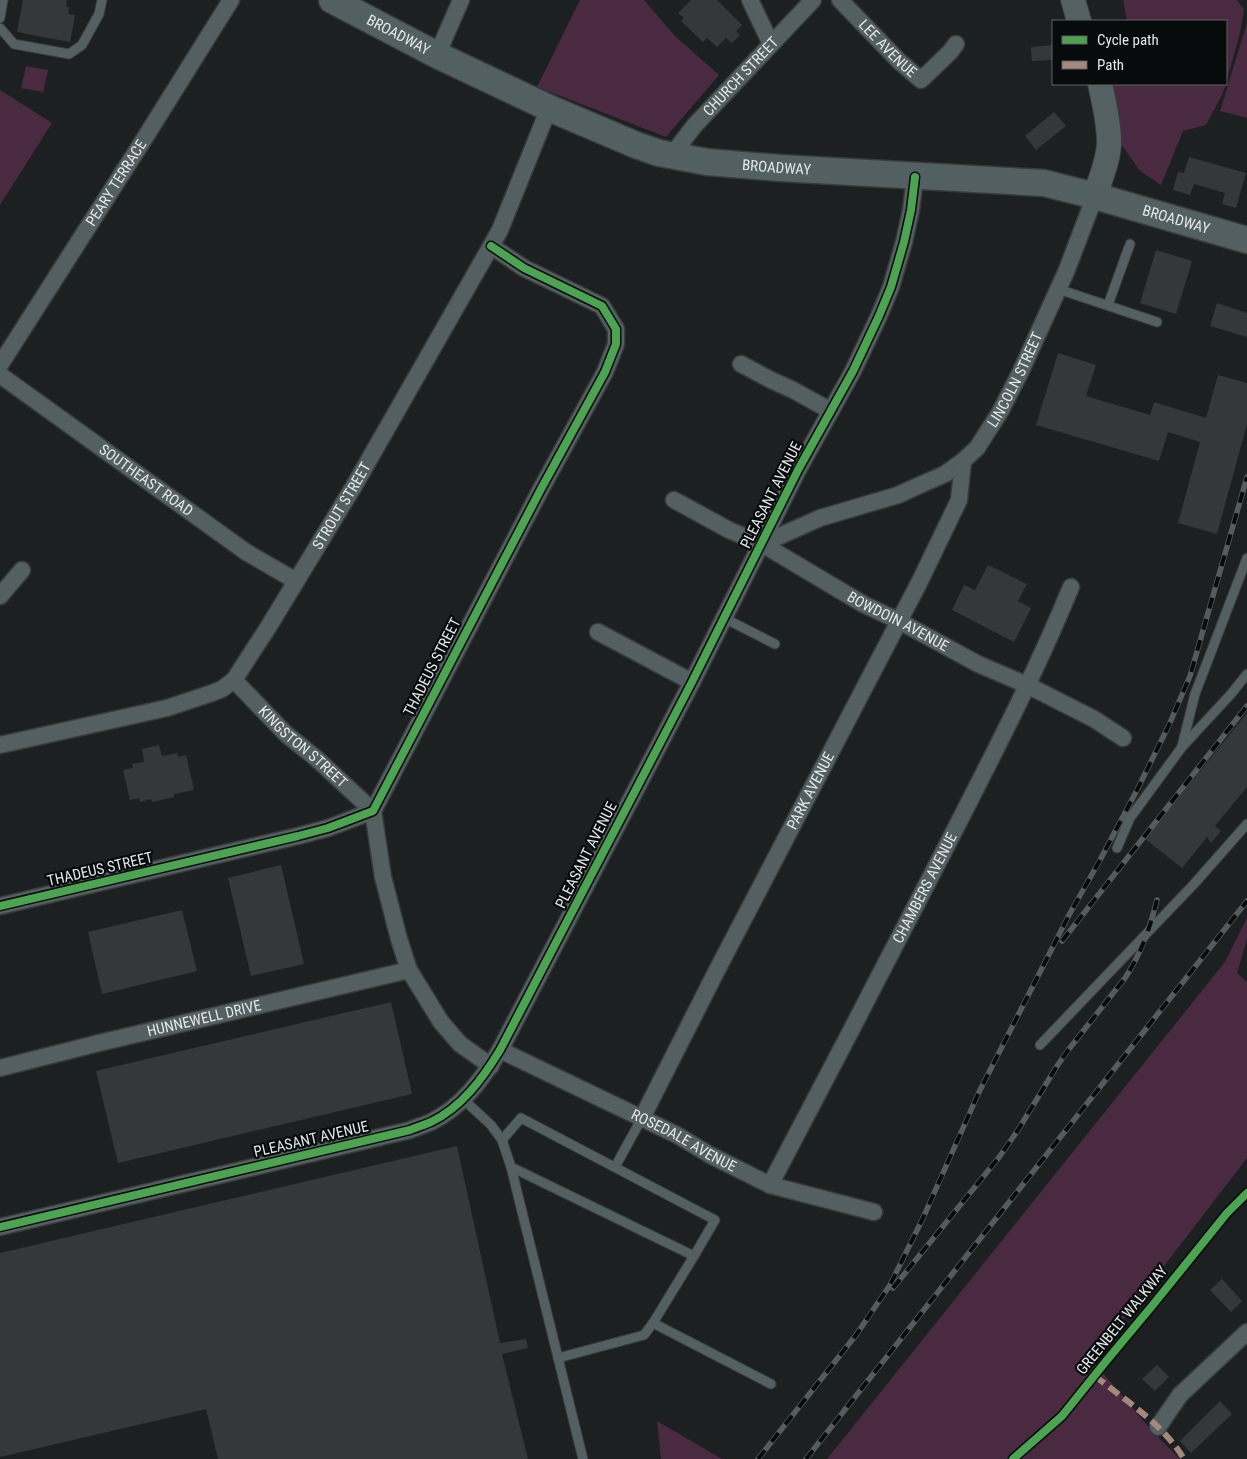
<svg xmlns="http://www.w3.org/2000/svg" width="1247" height="1459" font-family="'Roboto Condensed',sans-serif">
	<style>
		.green { fill: #492a40 }
		.building { fill: #353838 }
		.lines { fill: none; stroke-linecap: round; stroke-linejoin: round }
		.lane-casing { stroke: #393b3b; stroke-width: 11 }
		.street-casing { stroke: #393b3b; stroke-width: 19 }
		.secondary-casing { stroke: #393b3b; stroke-width: 26 }
		.primary-casing { stroke: #393b3b; stroke-width: 29 }
		.lane { stroke: #535f60; stroke-width: 9 }
		.street { stroke: #535f60; stroke-width: 16 }
		.secondary { stroke: #546162; stroke-width: 24 }
		.primary { stroke: #526061; stroke-width: 26 }
		.rail-casing { stroke: #545c5c; stroke-width: 5.5 }
		.rail { stroke: #080b0b; stroke-width: 4; stroke-dasharray: 11; stroke-linecap: butt }
		.quiet { stroke: #a5887d; stroke-width: 6; stroke-dasharray: 12 6; stroke-linecap: butt }
		.cycleway-casing { stroke: #080b0b; stroke-width: 11 }
		.cycleway { stroke: #4ca352; stroke-width: 8 }
		.labels { text-anchor: middle; stroke-width: 4.5; stroke-linejoin: round; paint-order: stroke }
		.street-label { font-size: 15px; fill: #e2e7e8; stroke: #080b0b }
	</style>
	<rect width="100%" height="100%" fill="#1c2020"/>
	<g class="green">
		<path d="M580 0H644L675 36 719 75 666 137 537 87Z"/>
		<path d="M1123 0H1237L1244 10 1240 33 1226 83V21H1127Z"/>
		<path d="M1247 23V118L1220 111Z"/>
		<path d="M26 66 48 70 43 92 21 88Z"/>
		<path d="M1110 84H1226L1222 95 1206 125 1183 131 1161 185 1140 171 1121 144Z"/>
		<path d="M0 90 52 123 0 205Z"/>
		<path d="M1247 918V939L1237 973 1247 982V1158L1092 1360 1151 1430 1180 1459H827L1225 962Z"/>
		<path d="M657 1421 722 1459H661Z"/>
	</g>
	<g class="building">
		<path d="M23 0H67L66 6 69 7 68 14 75 15 70 42 17 32Z"/>
		<path d="M691 0H717L742 25 736 31 740 35 732 43 726 38 717 47 707 38 703 42 681 21 684 18 678 13Z"/>
		<path d="M1053 45V60L1032 61 1031 47Z"/>
		<path d="M1054 112 1066 126 1036 150 1025 136Z"/>
		<path d="M1189 157 1246 173 1236 208 1222 204 1225 193 1194 184 1190 195 1173 190 1178 172 1184 173Z"/>
		<path d="M1156 250 1192 261 1176 314 1140 303Z"/>
		<path d="M1217 303 1247 313V337L1210 326Z"/>
		<path d="M1058 353 1096 365 1086 396 1150 415 1154 402 1206 418 1218 375 1247 383V424L1217 534 1178 523 1200 442 1168 432 1159 461 1036 425Z"/>
		<path d="M988 565 1027 584 1018 601 1031 608 1014 642 952 610 964 585 975 590Z"/>
		<path d="M1247 713V787L1215 826 1221 831 1211 843 1207 837 1182 868 1145 839Z"/>
		<path d="M159 745 162 756 177 753 178 757 186 755 194 790 174 794V797L152 802 151 799 140 802 139 798 130 800 123 770 133 768 132 764 144 762 142 749Z"/>
		<path d="M281 865 304 964 251 976 228 878Z"/>
		<path d="M182 910 197 971 102 994 88 932Z"/>
		<path d="M391 1002 412 1094 118 1163 96 1071Z"/>
		<path d="M457 1146 500 1343 526 1339 528 1348 502 1354 528 1459H218L206 1409 0 1457V1253Z"/>
		<path d="M1222 1279 1242 1301 1231 1312 1210 1290Z"/>
		<path d="M1157 1365 1169 1377 1155 1391 1142 1379Z"/>
		<path d="M1220 1401 1232 1414 1191 1453 1180 1441Z"/>
	</g>
	<g class="lines">
		<g class="lane-casing">
			<g id="lane">
				<path d="M0 18 3 0"/>
				<path d="M0 28 14 44 69 54 82 45 99 14 102 0"/>
				<path d="M1058 289 1157 322"/>
				<path d="M1108 305 1130 244"/>
				<path d="M724 618 775 644"/>
				<path d="M1182 746 1195 694 1247 558"/>
				<path d="M1117 848 1130 818 1182 747 1231 694 1247 674"/>
				<path d="M1040 1045 1194 884 1247 824"/>
				<path d="M463 1099 491 1125 502 1140 511 1167 583 1459"/>
				<path d="M502 1140 521 1118 715 1220 694 1256 511 1167"/>
				<path d="M615 1167 642 1118"/>
				<path d="M653 1323 771 1384"/>
				<path d="M558 1358 644 1335 653 1323 694 1256"/>
			</g>
		</g>
		<g class="street-casing">
			<g id="street">
				<path d="M750 0 771 44"/>
				<path id="s1" d="M840 0 899 61 921 80 950 52 956 44"/>
				<path d="M437 55 461 0"/>
				<path id="s2" d="M671 156 695 125 813 0"/>
				<path d="M741 364 771 380 793 390 831 411"/>
				<path id="s3" d="M0 365 141 144 231 0"/>
				<path id="s4" d="M0 375 246 552 296 581"/>
				<path id="s5" d="M674 500 729 530 762 544 863 604 899 621 978 664 1027 685 1094 719 1123 738"/>
				<path id="s6" d="M762 544 820 518 898 495 920 485 945 474 963 461 977 448 1000 412 1021 371 1066 272 1095 196"/>
				<path d="M0 596 22 570"/>
				<path d="M598 632 692 682"/>
				<path id="s7" d="M234 680 286 734 317 759 373 811 383 877 399 939 409 970 441 1022 460 1044 491 1066"/>
				<path id="s8" d="M0 745 167 708 212 693 222 689 234 680 269 626 354 486 491 246 500 230 549 108"/>
				<path d="M0 906 298 836 328 828 373 811 541 489 605 372 616 344V329L602 306 524 268 491 246"/>
				<path id="s9" d="M500 1050 677 1135 710 1155 770 1185 874 1212"/>
				<path id="s10" d="M0 1068 99 1043 409 970"/>
				<path id="s11" d="M642 1118 715 974 919 583 959 500 963 461"/>
				<path id="s12" d="M770 1185C829 1073 887 962 945 849 989 763 1034 677 1071 587"/>
				<path d="M0 1227 410 1130C417 1127 424 1125 431 1122 462 1107 483 1078 500 1050L692 682 798 470 853 371 879 316 891 287 904 242 911 210 915 177"/>
				<path d="M1158 1427 1180 1395 1247 1332"/>
			</g>
		</g>
		<g class="secondary-casing">
			<g id="secondary">
				<path d="M1073 0 1079 21"/>
				<path d="M1095 196C1100 179 1109 160 1109 142 1109 122 1104 103 1100 84"/>
			</g>
		</g>
		<g class="primary-casing">
			<g id="primary">
				<path id="s13" d="M332 0 437 55 549 108 636 145 659 153 707 162 780 168 1044 183 1095 196 1247 240"/>
			</g>
		</g>
		<use href="#lane" class="lane"/>
		<use href="#street" class="street"/>
		<use href="#secondary" class="secondary"/>
		<use href="#primary" class="primary"/>
		<g class="rail-casing">
			<g id="rail">
				<path d="M1062 941 1247 706"/>
				<path d="M893 1288 1000 1156 1018 1130 1057 1066 1069 1049 1125 978C1141 954 1150 928 1157 900"/>
				<path d="M758 1459 856 1335 890 1285 923 1218 979 1092 1069 915 1100 860 1137 790 1169 725 1190 676 1247 477"/>
				<path d="M806 1459 1247 901"/>
			</g>
		</g>
		<use href="#rail" class="rail"/>
		<path class="quiet" d="M1095 1376C1125 1400 1164 1425 1184 1459"/>
		<g class="cycleway-casing">
			<g id="cycleway">
				<path d="M0 906 298 836 328 828 373 811 541 489 605 372 616 344V329L602 306 524 268 491 246"/>
				<path d="M0 1227 410 1130C417 1127 424 1125 431 1122 462 1107 483 1078 500 1050L692 682 798 470 853 371 879 316 891 287 904 242 911 210 915 177"/>
				<path d="M1013 1459 1062 1416 1107 1360 1152 1306 1227 1213 1247 1193"/>
			</g>
		</g>
		<use href="#cycleway" class="cycleway"/>
	</g>
	<g class="labels">
		<g class="street-label">
			<text dy="5" stroke="none"><textPath href="#s13" startOffset="75">BROADWAY</textPath></text>
			<text dy="5" stroke="none"><textPath href="#s1" startOffset="68">LEE AVENUE</textPath></text>
			<text dy="5" stroke="none"><textPath href="#s2" startOffset="106">CHURCH STREET</textPath></text>
			<text dy="5" stroke="none"><textPath href="#s13" startOffset="480">BROADWAY</textPath></text>
			<text dy="5" stroke="none"><textPath href="#s3" startOffset="216">PEARY TERRACE</textPath></text>
			<text dy="5" stroke="none"><textPath href="#s13" startOffset="885">BROADWAY</textPath></text>
			<text dy="5" stroke="none"><textPath href="#s6" startOffset="316">LINCOLN STREET</textPath></text>
			<text dy="5" stroke="none"><textPath href="#s4" startOffset="180">SOUTHEAST ROAD</textPath></text>
			<text transform="translate(771 495) rotate(-63)" y="5">PLEASANT AVENUE</text>
			<text dy="5" stroke="none"><textPath href="#s8" startOffset="449">STROUT STREET</textPath></text>
			<text dy="5" stroke="none"><textPath href="#s5" startOffset="255">BOWDOIN AVENUE</textPath></text>
			<text transform="translate(432 667) rotate(-63)" y="5">THADEUS STREET</text>
			<text dy="5" stroke="none"><textPath href="#s7" startOffset="96">KINGSTON STREET</textPath></text>
			<text dy="5" stroke="none"><textPath href="#s11" startOffset="368">PARK AVENUE</textPath></text>
			<text transform="translate(586 855) rotate(-63)" y="5">PLEASANT AVENUE</text>
			<text transform="translate(100 869) rotate(-13)" y="5">THADEUS STREET</text>
			<text dy="5" stroke="none"><textPath href="#s12" startOffset="335">CHAMBERS AVENUE</textPath></text>
			<text dy="5" stroke="none"><textPath href="#s10" startOffset="210">HUNNEWELL DRIVE</textPath></text>
			<text transform="translate(311 1139) rotate(-13)" y="5">PLEASANT AVENUE</text>
			<text dy="5" stroke="none"><textPath href="#s9" startOffset="205">ROSEDALE AVENUE</textPath></text>
			<text transform="translate(1122 1320) rotate(-51)" y="5">GREENBELT WALKWAY</text>
		</g>
	</g>
	<rect x="1052" y="20" width="175" height="65" fill="#080b0b" stroke="#5f6363"/>
	<rect x="1062" y="36" width="25" height="8" fill="#4ca352" stroke="#5f6363"/>
	<text x="1097" y="45" font-size="15" fill="#e2e7e8">Cycle path</text>
	<rect x="1062" y="61" width="25" height="8" fill="#a5887d" stroke="#5f6363"/>
	<text x="1097" y="70" font-size="15" fill="#e2e7e8">Path</text>
</svg>
